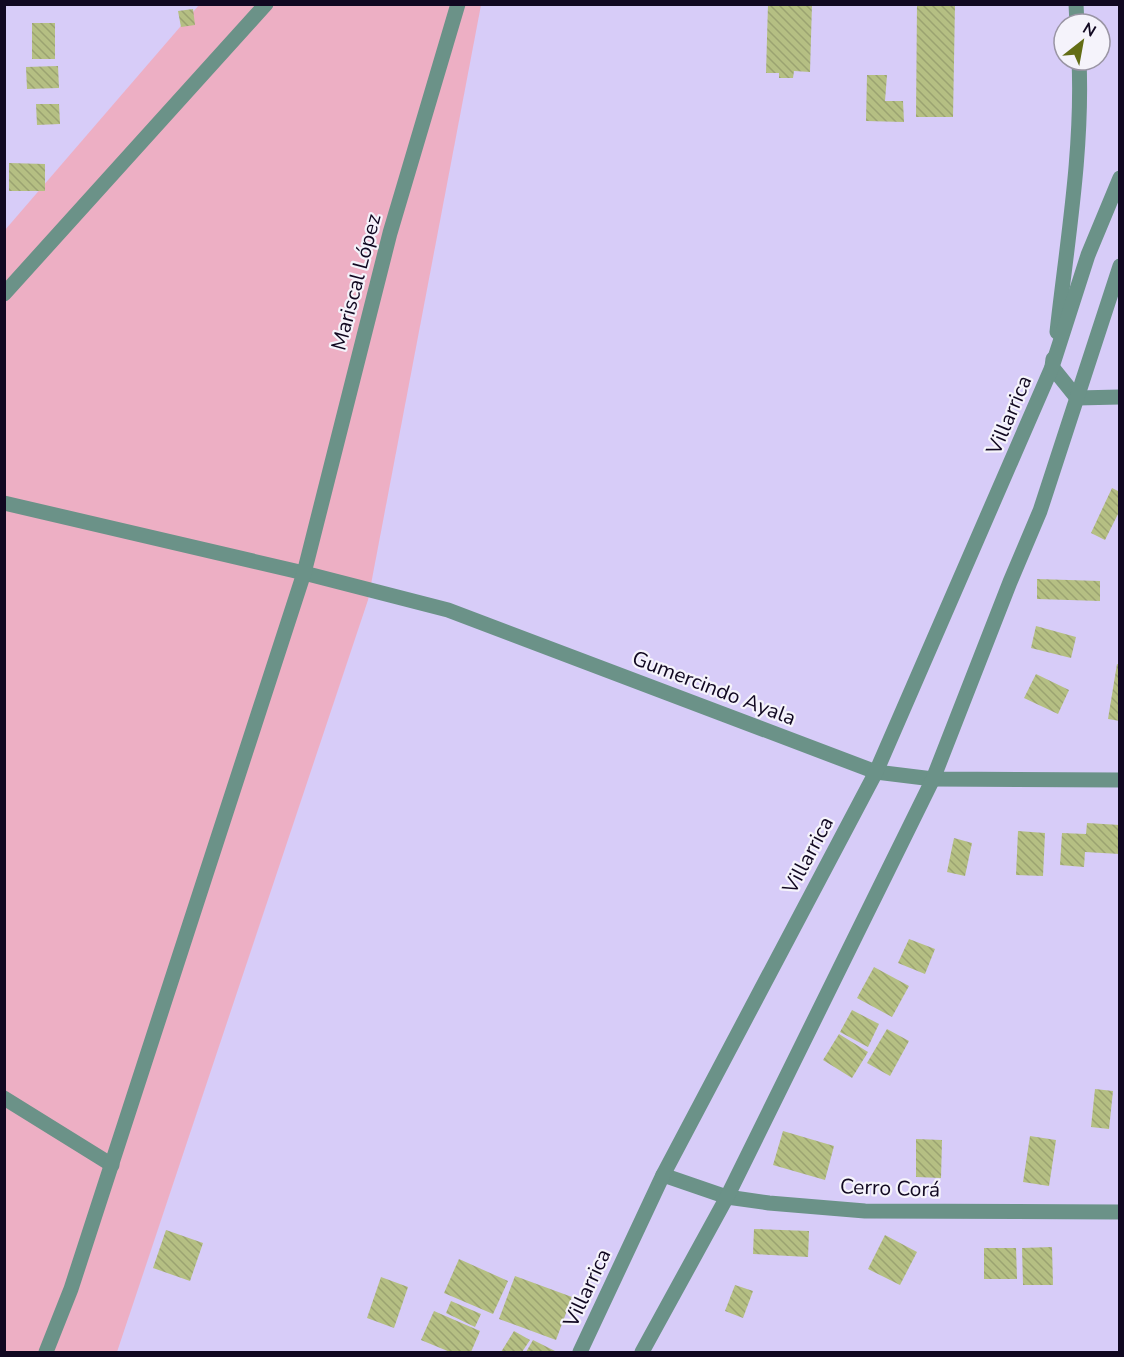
<svg xmlns="http://www.w3.org/2000/svg" width="1124" height="1357" font-family="'Nunito Sans',sans-serif">
	<style>
		.grass { fill: #edafc4 }
		.building { fill: url(#building-back-hatch) }
		.lines { fill: none; stroke-linecap: round; stroke-linejoin: round }
		.minor { stroke: #6b9288; stroke-width: 15 }
		.labels { text-anchor: middle; stroke-width: 4.5; stroke-linejoin: round; paint-order: stroke }
		.street-label { font-size: 21px; fill: #110821; stroke: #f5f3fb }
	</style>
	<defs>
		<pattern id="building-back-hatch" width="6" height="6" patternUnits="userSpaceOnUse" patternTransform="scale(1.5)"><rect width="6" height="6" fill="#b5bf83"/><path d="M-1 5l2 2M0 0l6 6M5-1l2 2" fill="none" stroke="#9ba371"/></pattern>
	</defs>
	<rect width="100%" height="100%" fill="#d7ccf8"/>
	<path class="grass" d="M199 5H481L368 600 117 1352H5V230Z"/>
	<g class="building">
		<path d="M768 4H812L810 72 794 71 793 78H779V73H766Z"/>
		<path d="M917 4H955L953 117H916Z"/>
		<path d="M193 9 195 25 181 27 178 11Z"/>
		<rect x="32" y="23" width="23" height="36"/>
		<path d="M58 66 59 88 27 89 26 67Z"/>
		<path d="M867 75H887L885 101H903L904 122 866 121Z"/>
		<path d="M36 104H59L60 124 37 125Z"/>
		<path d="M9 163 45 164V191H9Z"/>
		<path d="M1112 488 1120 492V510L1105 540 1091 533Z"/>
		<path d="M1037 579 1100 581V601L1037 599Z"/>
		<path d="M1036 626 1076 637 1071 658 1031 648Z"/>
		<path d="M1117 664 1120 665V721L1108 719Z"/>
		<path d="M1036 674 1069 690 1058 714 1024 698Z"/>
		<path d="M1087 823 1120 825V854L1085 852 1084 867 1060 865 1062 833 1086 834Z"/>
		<path d="M1018 831 1045 833 1043 876 1016 875Z"/>
		<path d="M954 838 972 843 965 876 947 872Z"/>
		<path d="M909 939 935 949 925 974 898 963Z"/>
		<path d="M874 967 909 986 892 1017 857 998Z"/>
		<path d="M852 1010 879 1024 868 1047 840 1032Z"/>
		<path d="M887 1029 909 1041 890 1076 867 1063Z"/>
		<path d="M839 1034 868 1052 852 1078 823 1060Z"/>
		<path d="M1095 1089 1113 1091 1109 1129 1091 1127Z"/>
		<path d="M783 1131 834 1146 825 1180 773 1165Z"/>
		<path d="M1030 1136 1056 1140 1049 1186 1023 1182Z"/>
		<path d="M916 1139 942 1140 941 1178 916 1177Z"/>
		<path d="M754 1229 809 1231 808 1257 753 1254Z"/>
		<path d="M166 1230 203 1243 190 1281 153 1268Z"/>
		<path d="M885 1235 917 1252 900 1285 868 1269Z"/>
		<path d="M1052 1247 1053 1285H1023L1022 1248Z"/>
		<path d="M984 1248H1016L1017 1279H984Z"/>
		<path d="M459 1259 508 1281 493 1314 444 1293Z"/>
		<path d="M515 1276 572 1297 556 1340 499 1319Z"/>
		<path d="M381 1277 408 1287 394 1328 367 1318Z"/>
		<path d="M735 1285 753 1291 743 1318 725 1311Z"/>
		<path d="M451 1301 481 1314 475 1327 446 1313Z"/>
		<path d="M434 1311 480 1331 471 1352H450L421 1340Z"/>
		<path d="M514 1331 530 1340 522 1352H501Z"/>
		<path d="M533 1340 557 1352H526Z"/>
	</g>
	<g class="lines">
		<g class="minor">
			<path d="M1076 4 1077 24"/>
			<path d="M4 294 266 4"/>
			<path d="M1057 332C1067 242 1083 151 1079 60"/>
			<path d="M1053 359 1052 367 1077 398 1120 397"/>
			<path d="M4 503 304 573 448 610 876 772 933 779 1120 780"/>
			<path d="M4 1098 112 1165"/>
			<path d="M663 1175 727 1197 769 1203 865 1211 1120 1212"/>
			<path d="M46 1352 71 1289 304 573 390 233 458 4"/>
			<path d="M580 1352 663 1175 876 772 1052 367 1088 255 1120 178"/>
			<path d="M642 1352 727 1197 933 779 1010 582 1040 511 1120 266"/>
		</g>
	</g>
	<g class="labels">
		<g class="street-label">
			<text transform="translate(356 282) rotate(-75)" y="7">Mariscal López</text>
			<text transform="translate(1009 415) rotate(-67)" y="7">Villarrica</text>
			<text transform="translate(714 688) rotate(21)" y="7">Gumercindo Ayala</text>
			<text transform="translate(808 855) rotate(-62)" y="7">Villarrica</text>
			<text transform="translate(890 1188) rotate(2)" y="7">Cerro Corá</text>
			<text transform="translate(587 1288) rotate(-65)" y="7">Villarrica</text>
		</g>
	</g>
	<rect width="1124" height="1357" fill="none" stroke="#110821" stroke-width="12"/>
	<g transform="translate(1082 42) rotate(31)"><circle r="28" fill="#f5f3fb" stroke="#9a95a4" stroke-width="1.5"/>
	<path d="M0-4.5L10 22L0 15L-10 22Z" fill="#636d15"/>
	<text y="-9" font-size="16" font-weight="bold" text-anchor="middle" fill="#110821">N</text>
	</g>
</svg>
